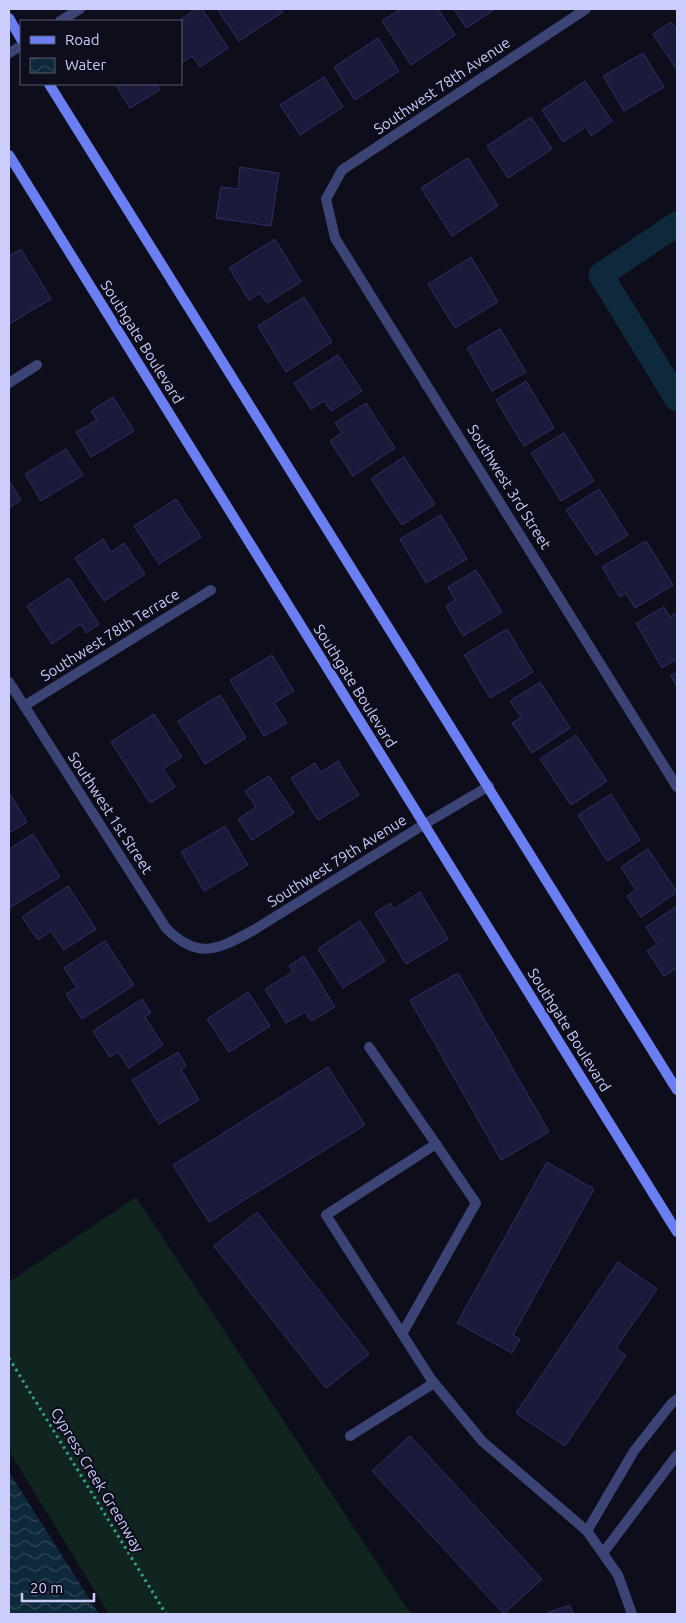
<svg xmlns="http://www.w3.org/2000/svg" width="686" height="1623" font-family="Ubuntu,sans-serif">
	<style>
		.grass { fill: #102420 }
		.water { fill: url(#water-waves) }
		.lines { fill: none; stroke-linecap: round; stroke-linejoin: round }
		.canal { stroke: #0f293c; stroke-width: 25 }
		.building { fill: #1b1a3a; stroke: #302f64 }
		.path { stroke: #37a289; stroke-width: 3; stroke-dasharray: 2.5 4; stroke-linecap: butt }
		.lane { stroke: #3c4476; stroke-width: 10 }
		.street { stroke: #3c4476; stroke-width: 10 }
		.secondary { stroke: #6b7ff2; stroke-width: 10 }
		.labels { text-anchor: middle; stroke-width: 4.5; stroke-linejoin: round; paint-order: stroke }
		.street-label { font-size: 15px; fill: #cbcefa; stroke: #0d0d1b }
	</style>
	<defs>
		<pattern id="water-waves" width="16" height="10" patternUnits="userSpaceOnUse" patternTransform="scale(1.25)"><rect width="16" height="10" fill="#0f293c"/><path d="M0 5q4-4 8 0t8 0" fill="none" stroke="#314759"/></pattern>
	</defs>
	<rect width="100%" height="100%" fill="#0d0d1b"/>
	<path class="grass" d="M136 1197 411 1614H109L9 1451V1282Z"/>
	<path class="water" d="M9 1472 99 1614H9Z"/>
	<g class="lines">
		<path class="canal" d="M677 224 601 275 677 399"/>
	</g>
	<g class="building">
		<path d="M196 9H202L228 48 200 67 192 56 181 63V21H178Z"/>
		<path d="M217 9H280L283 12 239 41Z"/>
		<path d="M401 9H438L455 35 411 65 382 21Z"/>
		<path d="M454 9H495L466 28Z"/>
		<path d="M671 22 677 30V70L653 34Z"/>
		<path d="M378 38 399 71 355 100 334 67Z"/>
		<path d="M643 53 664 87 624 111 603 76Z"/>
		<path d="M324 77 343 107 300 135 280 105Z"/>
		<path d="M585 81 612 121 591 136 586 127 563 142 542 110Z"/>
		<path d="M115 84H156L160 90 130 108Z"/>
		<path d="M531 117 552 149 508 178 487 146Z"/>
		<path d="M468 158 498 206 452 236 421 188Z"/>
		<path d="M240 167 279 173 271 226 216 218 221 187 238 189Z"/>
		<path d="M275 239 301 282 267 303 260 293 249 300 229 268Z"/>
		<path d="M21 249 51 299 9 324V256Z"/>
		<path d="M471 257 498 302 455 328 428 284Z"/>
		<path d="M304 297 332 342 286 372 258 326Z"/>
		<path d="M500 329 526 372 492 391 467 348Z"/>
		<path d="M338 355 362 391 331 411 324 401 311 409 294 383Z"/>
		<path d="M526 381 554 428 524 446 496 400Z"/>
		<path d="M113 397 134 431 91 457 76 432 97 420 91 411Z"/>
		<path d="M366 403 395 448 353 476 330 441 342 433 335 423Z"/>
		<path d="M564 433 594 481 561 501 531 453Z"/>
		<path d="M66 449 83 475 41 501 25 474Z"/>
		<path d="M404 457 435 504 402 525 371 479Z"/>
		<path d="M9 480 21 500 9 508Z"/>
		<path d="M599 489 628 535 596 555 566 510Z"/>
		<path d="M176 499 201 537 159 564 134 526Z"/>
		<path d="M441 515 467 559 426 583 400 539Z"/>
		<path d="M103 539 111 552 124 543 145 574 104 601 75 558Z"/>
		<path d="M646 541 673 585 635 608 626 593 620 597 602 567Z"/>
		<path d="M476 570 502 612 463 636 446 606 455 600 448 587Z"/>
		<path d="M69 578 99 624 86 633 81 624 52 644 27 606Z"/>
		<path d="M664 607 670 617 677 613V659L662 668 636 623Z"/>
		<path d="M507 629 533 672 490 698 464 655Z"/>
		<path d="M272 655 294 691 274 703 287 723 264 736 230 680Z"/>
		<path d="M677 672V687L671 676Z"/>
		<path d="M540 682 570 728 532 753 512 723 521 717 510 701Z"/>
		<path d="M220 695 246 738 205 764 178 721Z"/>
		<path d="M154 714 182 757 163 769 175 787 150 803 111 742Z"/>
		<path d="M576 735 607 781 571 805 540 759Z"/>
		<path d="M338 761 359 795 318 820 291 778 315 763 321 772Z"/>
		<path d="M269 776 294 813 252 840 238 819 256 807 245 791Z"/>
		<path d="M9 792 27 822 9 833Z"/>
		<path d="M611 794 640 840 607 861 578 815Z"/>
		<path d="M225 826 248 865 204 891 181 852Z"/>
		<path d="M33 834 60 877 9 908V849Z"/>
		<path d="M648 849 677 892 641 917 627 896 636 890 621 867Z"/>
		<path d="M68 886 96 929 64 950 51 931 38 940 22 917Z"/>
		<path d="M420 892 448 939 406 964 375 913 390 903 394 909Z"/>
		<path d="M677 906V968L664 976 647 951 657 944 646 927Z"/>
		<path d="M360 921 385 961 343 988 318 949Z"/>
		<path d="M105 941 134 985 82 1019 66 994 77 988 64 968Z"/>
		<path d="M304 956 335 1007 311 1021 305 1012 286 1023 265 989 293 972 289 966Z"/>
		<path d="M458 973 549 1132 501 1160 410 1000Z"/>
		<path d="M248 992 270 1026 229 1052 207 1019Z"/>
		<path d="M142 999 151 1013 145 1017 163 1045 129 1068 118 1052 110 1057 93 1031Z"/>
		<path d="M178 1052 186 1066 181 1069 199 1100 159 1124 132 1080Z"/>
		<path d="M328 1067 365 1125 209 1222 173 1165Z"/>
		<path d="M547 1162 594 1189 513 1335 520 1339 512 1353 457 1323Z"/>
		<path d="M257 1212 369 1354 326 1388 214 1246Z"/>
		<path d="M618 1262 657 1289 616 1348 626 1355 565 1446 516 1413Z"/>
		<path d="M410 1436 542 1579 504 1614 372 1471Z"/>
		<path d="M570 1605 573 1614H544Z"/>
	</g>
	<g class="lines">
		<path class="path" d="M9 1358 166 1614"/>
		<g class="lane">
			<path d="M369 1047 436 1144"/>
			<path d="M402 1334 476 1203 436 1144 326 1215 431 1379 482 1441 587 1531 618 1575 632 1614"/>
			<path d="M350 1436 434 1383"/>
			<path d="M587 1531 634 1451 671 1404 677 1399"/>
			<path d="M603 1553 677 1455"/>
		</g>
		<g class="street">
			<path d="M586 9 342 170 326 199 335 238 677 787"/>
			<path d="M60 21 80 9"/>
			<path d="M9 53 21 46"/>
			<path d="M9 383 37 365"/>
			<path d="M9 682 166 928C197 960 217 950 252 931L423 825 489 786"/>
			<path d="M24 706 211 590"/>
		</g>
		<g class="secondary">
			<path d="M9 18 21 39"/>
			<path d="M49 84 677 1090"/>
			<path d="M9 155 677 1232"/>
		</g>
	</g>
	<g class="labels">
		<g class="street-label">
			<text transform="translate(442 86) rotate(-34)" y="5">Southwest 78th Avenue</text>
			<text transform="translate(142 342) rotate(58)" y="5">Southgate Boulevard</text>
			<text transform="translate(509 487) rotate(58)" y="5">Southwest 3rd Street</text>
			<text transform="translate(110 635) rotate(-32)" y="5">Southwest 78th Terrace</text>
			<text transform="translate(355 686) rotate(58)" y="5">Southgate Boulevard</text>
			<text transform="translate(110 813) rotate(57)" y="5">Southwest 1st Street</text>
			<text transform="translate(337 861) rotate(-32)" y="5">Southwest 79th Avenue</text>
			<text transform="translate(569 1030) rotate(58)" y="5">Southgate Boulevard</text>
			<text transform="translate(97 1480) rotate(59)" y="5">Cypress Creek Greenway</text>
		</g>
	</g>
	<rect width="686" height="1623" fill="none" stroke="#cbcefa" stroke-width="20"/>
	<rect x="20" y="20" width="162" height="65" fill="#0d0d1b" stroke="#595a74"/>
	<rect x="30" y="36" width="25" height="8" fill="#6b7ff2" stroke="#595a74"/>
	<text x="65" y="45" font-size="15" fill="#cbcefa">Road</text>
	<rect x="30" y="58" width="25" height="15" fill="url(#water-waves)" stroke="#595a74"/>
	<text x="65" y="70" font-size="15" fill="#cbcefa">Water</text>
	<path d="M22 1593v8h72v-8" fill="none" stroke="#cbcefa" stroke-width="2.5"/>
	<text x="30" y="1593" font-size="15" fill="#cbcefa" stroke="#0d0d1b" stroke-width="4" paint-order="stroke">20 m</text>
</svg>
